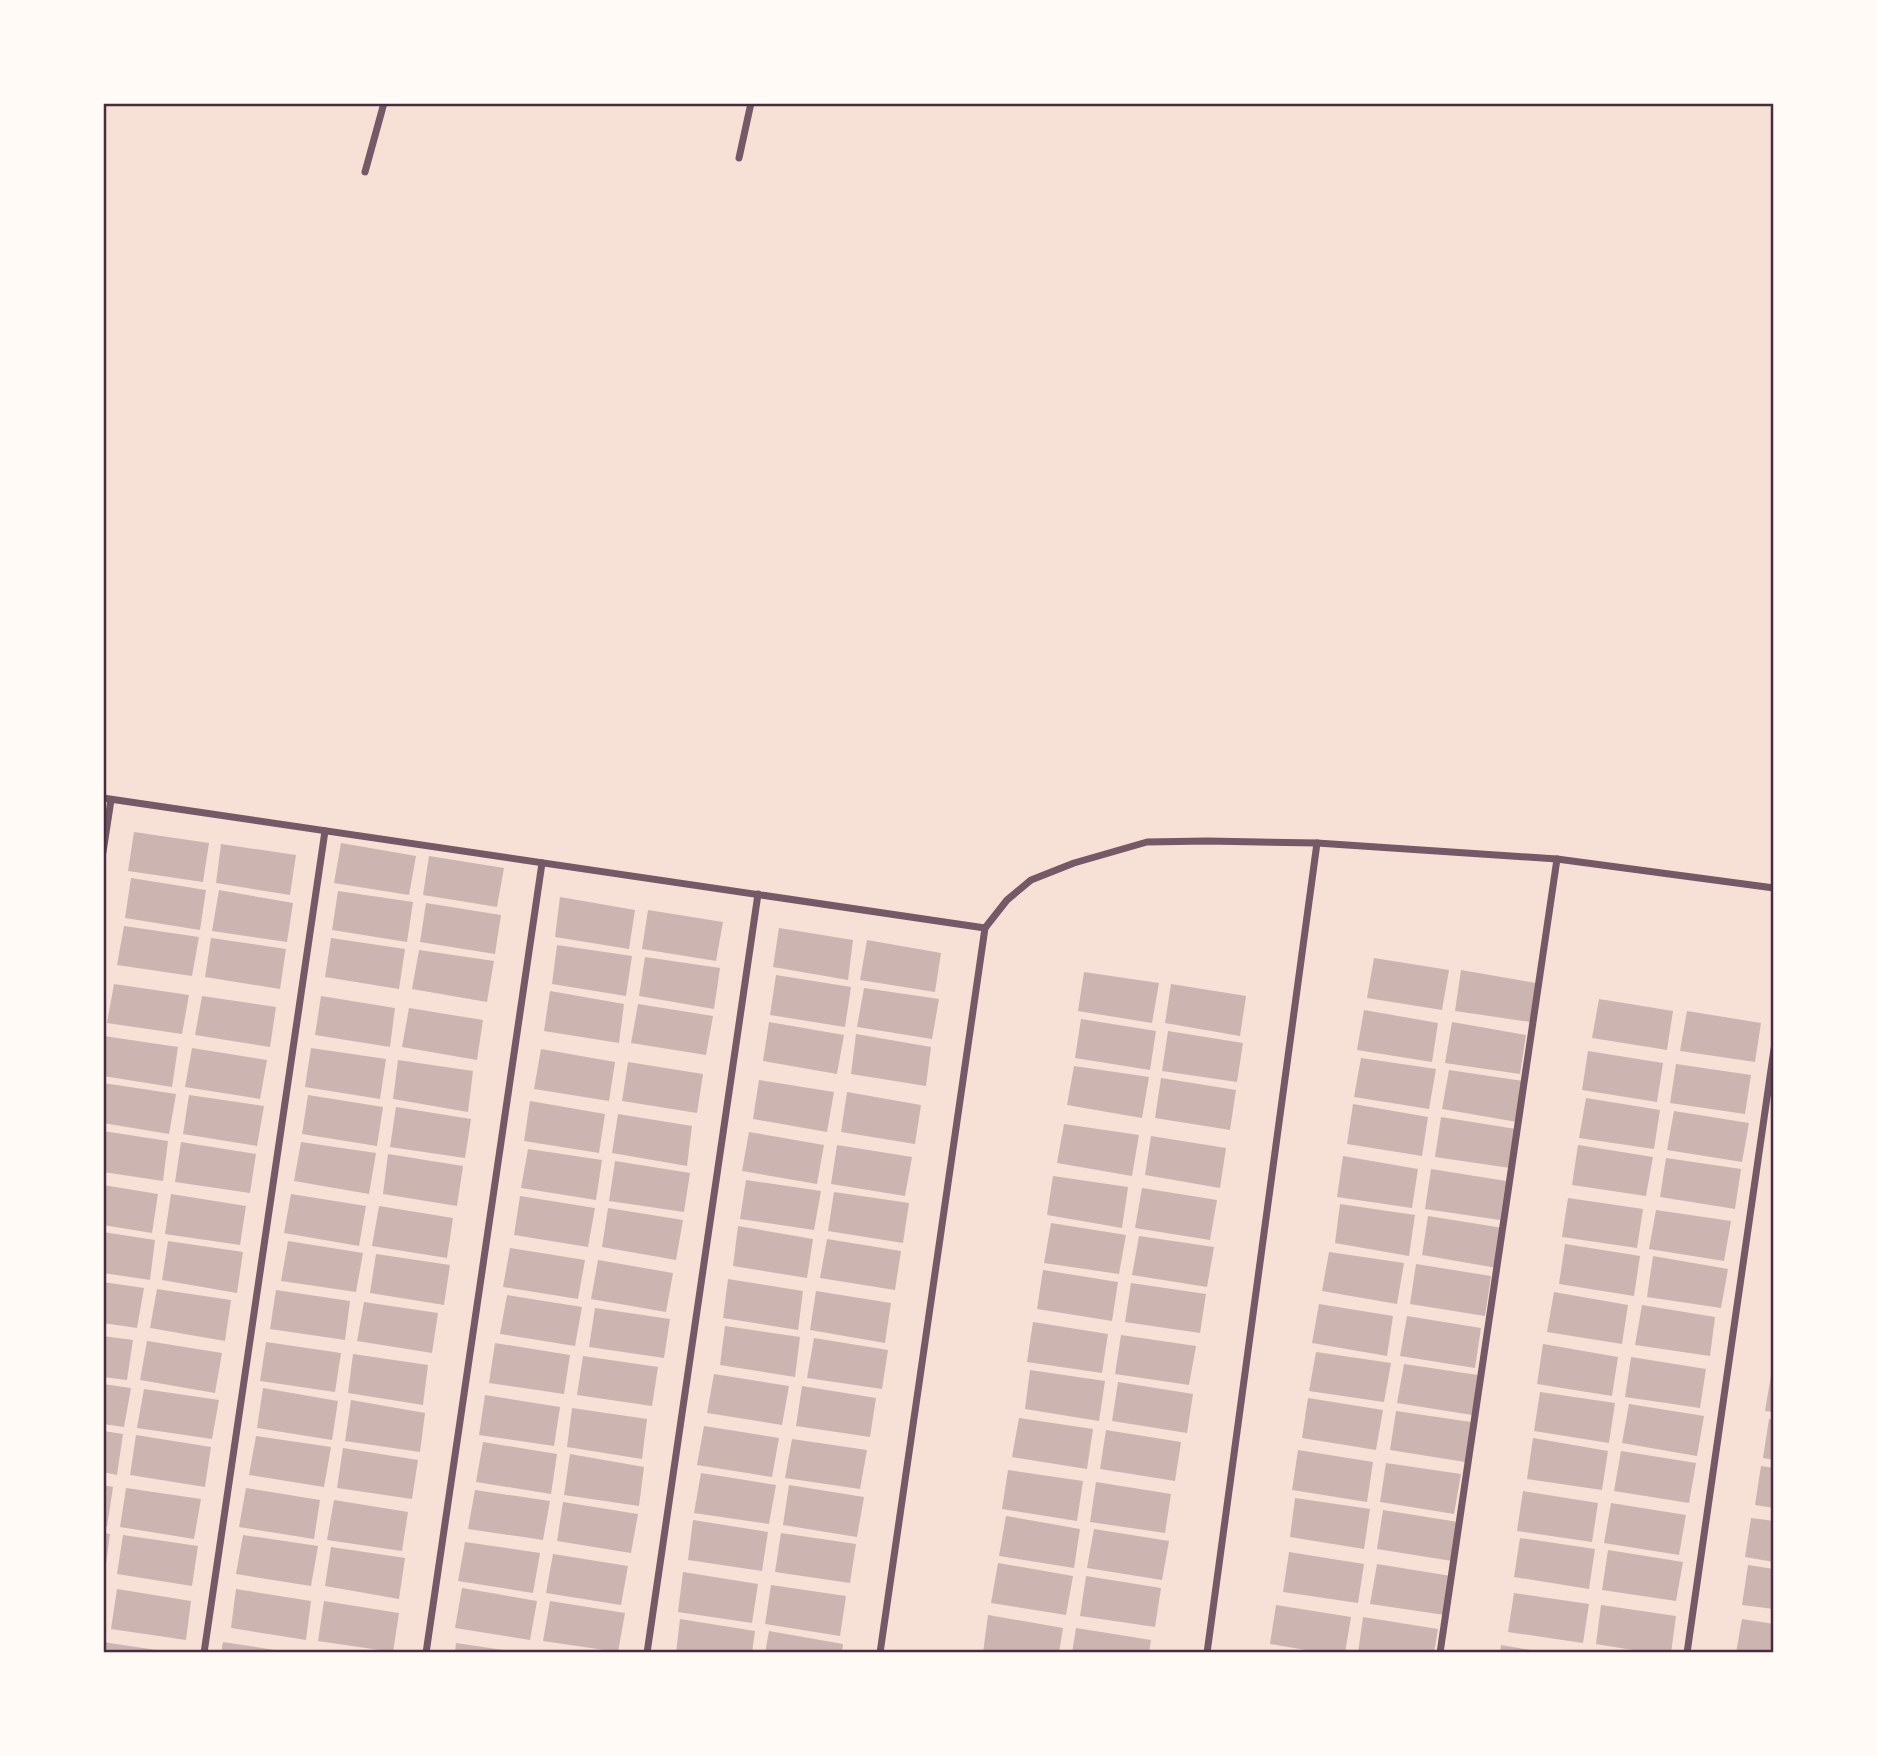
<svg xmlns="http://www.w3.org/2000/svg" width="1877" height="1756" font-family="Signika,sans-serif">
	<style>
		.building { fill: #ccb4b1 }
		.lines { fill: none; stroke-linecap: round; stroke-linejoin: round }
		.minor { stroke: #755966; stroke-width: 7 }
		.neatline { fill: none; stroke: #4a2c40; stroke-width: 2.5 }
	</style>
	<rect width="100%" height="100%" fill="#f7e1d7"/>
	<g class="building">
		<path d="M134 832 209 843 203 882 128 871Z"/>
		<path d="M341 843 416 856 409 895 334 883Z"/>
		<path d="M221 844 296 855 290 895 216 883Z"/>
		<path d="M429 856 504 868 497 907 423 895Z"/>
		<path d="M131 878 206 890 200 930 125 918Z"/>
		<path d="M219 890 293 903 287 942 212 931Z"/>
		<path d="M338 891 413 902 407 942 332 930Z"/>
		<path d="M560 897 635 910 629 949 555 937Z"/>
		<path d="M426 903 501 915 495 954 420 942Z"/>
		<path d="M648 910 723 922 716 961 642 949Z"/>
		<path d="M124 926 199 937 192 976 117 965Z"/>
		<path d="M779 928 853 940 848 980 773 967Z"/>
		<path d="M211 938 286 949 280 989 205 977Z"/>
		<path d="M331 938 405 949 399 989 325 977Z"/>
		<path d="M867 940 941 953 935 992 860 980Z"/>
		<path d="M557 945 632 956 626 996 552 984Z"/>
		<path d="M419 950 494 961 487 1002 412 989Z"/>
		<path d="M645 957 720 968 714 1009 639 996Z"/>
		<path d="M1374 958 1449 970 1442 1010 1367 998Z"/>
		<path d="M1461 970 1536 983 1530 1022 1455 1011Z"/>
		<path d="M1084 972 1159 983 1152 1023 1078 1011Z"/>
		<path d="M776 975 851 987 845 1027 770 1015Z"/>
		<path d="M114 984 189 995 182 1034 107 1023Z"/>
		<path d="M1171 984 1246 996 1240 1036 1165 1023Z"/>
		<path d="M864 988 939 999 932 1039 857 1027Z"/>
		<path d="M550 991 624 1004 619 1043 544 1031Z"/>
		<path d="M202 996 276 1007 270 1047 195 1035Z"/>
		<path d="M321 996 395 1008 390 1047 315 1035Z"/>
		<path d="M1599 999 1673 1011 1667 1050 1592 1038Z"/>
		<path d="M638 1004 713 1016 706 1055 631 1043Z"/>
		<path d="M409 1008 483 1020 477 1060 402 1047Z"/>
		<path d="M1364 1010 1438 1023 1432 1062 1357 1050Z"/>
		<path d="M1687 1011 1761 1023 1755 1062 1680 1051Z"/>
		<path d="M1081 1019 1156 1031 1150 1070 1075 1058Z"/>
		<path d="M769 1022 844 1035 837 1074 763 1061Z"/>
		<path d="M1452 1022 1526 1035 1520 1074 1445 1063Z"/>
		<path d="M1168 1031 1243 1043 1237 1082 1162 1071Z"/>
		<path d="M856 1034 931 1047 926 1086 851 1074Z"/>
		<path d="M104 1036 178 1047 172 1087 103 1076Z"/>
		<path d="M192 1048 267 1060 260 1099 185 1087Z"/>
		<path d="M311 1048 386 1059 380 1099 305 1087Z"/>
		<path d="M541 1049 615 1062 609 1101 534 1089Z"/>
		<path d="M1588 1051 1663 1063 1657 1102 1582 1090Z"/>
		<path d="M1361 1058 1436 1069 1429 1109 1354 1097Z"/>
		<path d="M398 1060 473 1071 468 1112 393 1099Z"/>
		<path d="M628 1062 703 1074 697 1113 622 1101Z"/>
		<path d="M1676 1064 1751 1075 1745 1114 1670 1103Z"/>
		<path d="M1074 1066 1149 1077 1142 1118 1067 1105Z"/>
		<path d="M1449 1070 1523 1081 1517 1122 1442 1109Z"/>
		<path d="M1161 1078 1236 1090 1230 1130 1155 1118Z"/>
		<path d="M759 1080 834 1092 827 1132 753 1119Z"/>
		<path d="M103 1083 176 1094 169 1134 103 1123Z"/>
		<path d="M847 1092 921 1105 915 1144 841 1132Z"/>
		<path d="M189 1095 264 1106 257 1146 183 1134Z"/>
		<path d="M308 1095 383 1107 377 1146 302 1134Z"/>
		<path d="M1586 1098 1660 1110 1654 1149 1579 1138Z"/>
		<path d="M530 1101 605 1114 599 1153 524 1141Z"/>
		<path d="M1353 1104 1428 1117 1422 1156 1347 1144Z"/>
		<path d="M396 1107 471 1119 465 1158 390 1147Z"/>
		<path d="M1674 1111 1749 1123 1742 1162 1667 1150Z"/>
		<path d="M618 1114 692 1126 687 1166 612 1153Z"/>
		<path d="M1441 1117 1516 1129 1510 1168 1435 1157Z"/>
		<path d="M1064 1124 1139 1135 1132 1176 1057 1163Z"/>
		<path d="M103 1131 168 1141 163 1181 103 1172Z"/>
		<path d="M749 1132 824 1145 817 1184 742 1171Z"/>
		<path d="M1151 1136 1226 1148 1220 1188 1145 1175Z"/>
		<path d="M181 1142 256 1154 250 1193 175 1182Z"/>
		<path d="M301 1142 376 1153 369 1194 294 1181Z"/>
		<path d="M837 1145 912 1157 905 1196 831 1184Z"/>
		<path d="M1578 1145 1653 1157 1646 1196 1572 1185Z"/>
		<path d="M528 1149 602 1160 596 1200 521 1188Z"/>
		<path d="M388 1154 463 1166 457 1206 383 1194Z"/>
		<path d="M1343 1156 1418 1169 1412 1208 1337 1197Z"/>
		<path d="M1666 1158 1741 1169 1735 1209 1660 1197Z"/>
		<path d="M615 1161 690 1173 684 1212 609 1201Z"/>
		<path d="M1431 1169 1506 1181 1500 1220 1425 1209Z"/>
		<path d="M1053 1176 1128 1187 1122 1228 1047 1215Z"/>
		<path d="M746 1180 821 1191 814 1230 740 1219Z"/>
		<path d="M103 1185 158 1194 152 1233 103 1225Z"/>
		<path d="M1142 1188 1217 1200 1210 1240 1135 1228Z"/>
		<path d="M834 1192 909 1203 903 1243 828 1231Z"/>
		<path d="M171 1194 246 1206 240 1245 165 1234Z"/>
		<path d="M291 1194 366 1206 359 1246 284 1233Z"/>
		<path d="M520 1196 595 1208 588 1247 514 1235Z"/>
		<path d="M1568 1198 1643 1209 1637 1248 1562 1237Z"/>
		<path d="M1340 1204 1415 1215 1409 1256 1335 1243Z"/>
		<path d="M379 1206 453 1218 447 1258 372 1246Z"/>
		<path d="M608 1208 683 1220 676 1260 602 1247Z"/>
		<path d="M1656 1210 1731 1221 1724 1261 1649 1249Z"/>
		<path d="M1428 1216 1503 1228 1497 1268 1422 1255Z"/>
		<path d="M1051 1223 1126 1235 1119 1274 1044 1263Z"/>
		<path d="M738 1226 813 1239 807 1278 733 1266Z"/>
		<path d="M103 1232 155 1240 150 1280 103 1273Z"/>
		<path d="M1139 1236 1214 1247 1207 1287 1132 1275Z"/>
		<path d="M827 1239 901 1251 895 1290 820 1278Z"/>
		<path d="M168 1241 243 1252 237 1293 162 1280Z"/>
		<path d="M288 1241 363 1253 356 1292 281 1281Z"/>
		<path d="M1565 1244 1640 1256 1634 1296 1559 1284Z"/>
		<path d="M510 1248 585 1260 578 1299 503 1287Z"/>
		<path d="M1329 1252 1404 1263 1397 1304 1322 1291Z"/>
		<path d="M376 1254 450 1265 444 1305 370 1293Z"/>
		<path d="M1653 1256 1728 1269 1721 1308 1647 1297Z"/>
		<path d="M598 1260 673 1273 666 1312 591 1299Z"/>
		<path d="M1416 1264 1491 1276 1485 1316 1410 1304Z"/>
		<path d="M1043 1270 1118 1282 1112 1321 1037 1309Z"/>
		<path d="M728 1279 803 1291 798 1330 723 1318Z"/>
		<path d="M103 1282 144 1288 137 1328 103 1323Z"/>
		<path d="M1131 1283 1206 1294 1200 1333 1125 1322Z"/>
		<path d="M157 1289 231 1300 225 1341 150 1328Z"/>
		<path d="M276 1290 350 1301 345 1340 270 1329Z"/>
		<path d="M816 1291 891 1303 885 1343 810 1330Z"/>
		<path d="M1554 1292 1628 1305 1622 1344 1547 1332Z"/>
		<path d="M507 1295 582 1307 575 1346 500 1334Z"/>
		<path d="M364 1302 438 1313 432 1353 357 1341Z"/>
		<path d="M1319 1304 1393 1316 1387 1356 1312 1343Z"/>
		<path d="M1642 1305 1715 1317 1710 1356 1635 1345Z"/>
		<path d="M595 1308 670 1319 664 1358 589 1347Z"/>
		<path d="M1407 1316 1481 1328 1475 1368 1400 1356Z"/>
		<path d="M1033 1322 1108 1334 1102 1373 1027 1362Z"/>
		<path d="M725 1326 800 1337 795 1377 720 1365Z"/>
		<path d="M1121 1335 1196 1346 1189 1385 1115 1374Z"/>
		<path d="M103 1336 133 1340 127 1380 103 1377Z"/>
		<path d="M814 1338 888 1350 882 1389 807 1378Z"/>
		<path d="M147 1341 222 1353 215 1393 140 1380Z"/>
		<path d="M266 1342 341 1353 335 1392 260 1381Z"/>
		<path d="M495 1343 570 1355 564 1394 489 1383Z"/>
		<path d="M1543 1344 1618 1357 1612 1396 1537 1384Z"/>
		<path d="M1316 1352 1391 1363 1384 1402 1309 1391Z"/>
		<path d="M353 1354 428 1365 423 1405 348 1393Z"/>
		<path d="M583 1356 658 1367 652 1406 577 1395Z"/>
		<path d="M1631 1357 1706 1369 1700 1408 1625 1397Z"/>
		<path d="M1404 1364 1478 1375 1472 1415 1397 1403Z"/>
		<path d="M1772 1369H1774V1412L1765 1411Z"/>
		<path d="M1030 1370 1105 1381 1099 1421 1025 1409Z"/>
		<path d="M714 1374 789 1386 782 1425 707 1413Z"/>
		<path d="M1118 1382 1193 1394 1187 1433 1112 1421Z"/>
		<path d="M103 1384 131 1388 124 1427 103 1424Z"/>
		<path d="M802 1386 876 1398 870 1437 796 1426Z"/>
		<path d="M263 1388 338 1401 332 1440 257 1428Z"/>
		<path d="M144 1389 219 1400 212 1439 137 1428Z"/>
		<path d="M1540 1392 1615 1403 1609 1443 1534 1431Z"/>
		<path d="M485 1395 560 1407 554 1446 479 1435Z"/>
		<path d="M1308 1398 1383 1410 1376 1450 1302 1438Z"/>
		<path d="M351 1400 425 1413 420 1452 345 1441Z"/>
		<path d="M1629 1404 1704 1416 1697 1456 1622 1443Z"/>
		<path d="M572 1408 647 1419 642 1459 567 1447Z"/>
		<path d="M1396 1411 1471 1422 1465 1462 1390 1450Z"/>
		<path d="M1019 1418 1093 1429 1087 1469 1012 1457Z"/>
		<path d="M1769 1419 1774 1420V1460L1763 1458Z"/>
		<path d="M704 1426 779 1438 772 1477 697 1465Z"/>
		<path d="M1106 1430 1181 1442 1175 1481 1100 1469Z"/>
		<path d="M103 1431 123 1434 117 1475 103 1472Z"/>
		<path d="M136 1435 211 1447 205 1487 130 1475Z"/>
		<path d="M256 1436 331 1447 324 1487 249 1475Z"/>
		<path d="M1533 1438 1608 1451 1602 1490 1527 1479Z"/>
		<path d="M792 1439 867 1450 860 1489 785 1478Z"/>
		<path d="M483 1442 557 1454 551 1494 476 1482Z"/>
		<path d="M343 1448 418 1460 412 1499 337 1488Z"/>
		<path d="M1298 1450 1373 1462 1367 1502 1292 1490Z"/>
		<path d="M1621 1451 1696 1463 1689 1503 1614 1491Z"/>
		<path d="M570 1454 644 1467 639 1506 564 1495Z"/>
		<path d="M1386 1463 1461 1474 1454 1514 1380 1502Z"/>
		<path d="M1761 1466 1774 1468V1508L1755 1505Z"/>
		<path d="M1008 1470 1083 1481 1077 1521 1002 1509Z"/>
		<path d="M701 1473 776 1485 769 1524 694 1513Z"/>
		<path d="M1096 1482 1171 1494 1165 1533 1090 1522Z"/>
		<path d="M103 1485 113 1487 107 1527 103 1526Z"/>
		<path d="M789 1485 864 1497 857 1537 783 1525Z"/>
		<path d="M126 1488 201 1499 194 1539 120 1527Z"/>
		<path d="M246 1488 320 1500 314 1539 239 1527Z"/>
		<path d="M475 1490 550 1501 543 1540 468 1529Z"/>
		<path d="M1523 1491 1598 1503 1592 1542 1517 1531Z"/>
		<path d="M1295 1498 1370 1509 1364 1549 1290 1537Z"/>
		<path d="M334 1500 408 1512 402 1551 327 1540Z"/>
		<path d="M563 1502 638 1514 631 1553 557 1541Z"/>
		<path d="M1611 1503 1686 1515 1679 1555 1604 1543Z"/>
		<path d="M1383 1510 1458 1522 1452 1561 1377 1549Z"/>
		<path d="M1006 1516 1080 1529 1074 1568 999 1556Z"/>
		<path d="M1751 1518 1774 1521V1562L1745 1557Z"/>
		<path d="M693 1520 768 1532 762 1571 688 1560Z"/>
		<path d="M1094 1529 1169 1541 1162 1580 1087 1568Z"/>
		<path d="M103 1533 110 1534 105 1571H103Z"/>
		<path d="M781 1533 856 1544 850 1583 775 1572Z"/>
		<path d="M123 1535 198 1546 192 1586 117 1574Z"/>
		<path d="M243 1535 318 1546 311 1586 236 1574Z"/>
		<path d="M1520 1538 1595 1549 1589 1589 1514 1577Z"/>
		<path d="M465 1542 540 1553 533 1593 458 1581Z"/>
		<path d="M331 1547 405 1558 399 1599 325 1586Z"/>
		<path d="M1608 1550 1683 1562 1676 1601 1602 1590Z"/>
		<path d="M1289 1552 1364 1564 1358 1603 1283 1592Z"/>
		<path d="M553 1554 628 1566 621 1605 546 1593Z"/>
		<path d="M998 1563 1073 1576 1066 1615 991 1603Z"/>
		<path d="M1377 1564 1451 1576 1445 1615 1370 1604Z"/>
		<path d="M1748 1565 1774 1569V1609L1742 1605Z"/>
		<path d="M683 1572 758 1584 752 1623 678 1612Z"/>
		<path d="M1086 1576 1161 1588 1155 1627 1080 1616Z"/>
		<path d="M771 1585 846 1596 840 1636 765 1624Z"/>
		<path d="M462 1588 537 1601 530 1640 455 1628Z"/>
		<path d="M117 1589 191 1601 186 1640 111 1629Z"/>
		<path d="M236 1589 311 1601 306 1640 231 1628Z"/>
		<path d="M1514 1593 1589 1604 1583 1643 1508 1632Z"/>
		<path d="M324 1601 399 1613 393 1652 318 1641Z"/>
		<path d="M550 1601 625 1613 618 1652 543 1641Z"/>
		<path d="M1276 1605 1351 1617 1345 1653H1324L1270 1644Z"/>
		<path d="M1601 1605 1676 1616 1671 1653H1651L1596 1644Z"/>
		<path d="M988 1615 1063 1628 1059 1653H983Z"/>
		<path d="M1363 1617 1438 1629 1434 1653H1358Z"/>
		<path d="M680 1619 755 1631 752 1653H676Z"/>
		<path d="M1742 1619 1774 1624V1653H1736Z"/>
		<path d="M1076 1628 1151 1640 1149 1653H1072Z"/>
		<path d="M769 1631 843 1644 842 1653H765Z"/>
		<path d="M103 1642 163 1651V1653H103Z"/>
		<path d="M223 1642 281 1651V1653H221Z"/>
		<path d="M456 1643 510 1651V1653H455Z"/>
		<path d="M1501 1645 1537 1651V1653H1500Z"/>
	</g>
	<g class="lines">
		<g class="minor">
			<path d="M739 158 751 103"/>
			<path d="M365 172 384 103"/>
			<path d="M103 798 985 928"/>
			<path d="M103 852 111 800"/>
			<path d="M204 1653 325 831"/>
			<path d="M426 1653 542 863"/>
			<path d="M647 1653 758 894"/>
			<path d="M880 1653 985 928 1007 900 1031 880 1074 863 1147 842 1207 841 1317 843 1557 859 1774 888"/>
			<path d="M1207 1653 1317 843"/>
			<path d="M1440 1653 1557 859"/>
			<path d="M1687 1653 1774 1049"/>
		</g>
	</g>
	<rect width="1877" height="1756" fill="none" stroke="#fffaf5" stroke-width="210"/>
	<rect x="105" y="105" width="1667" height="1546" class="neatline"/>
</svg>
